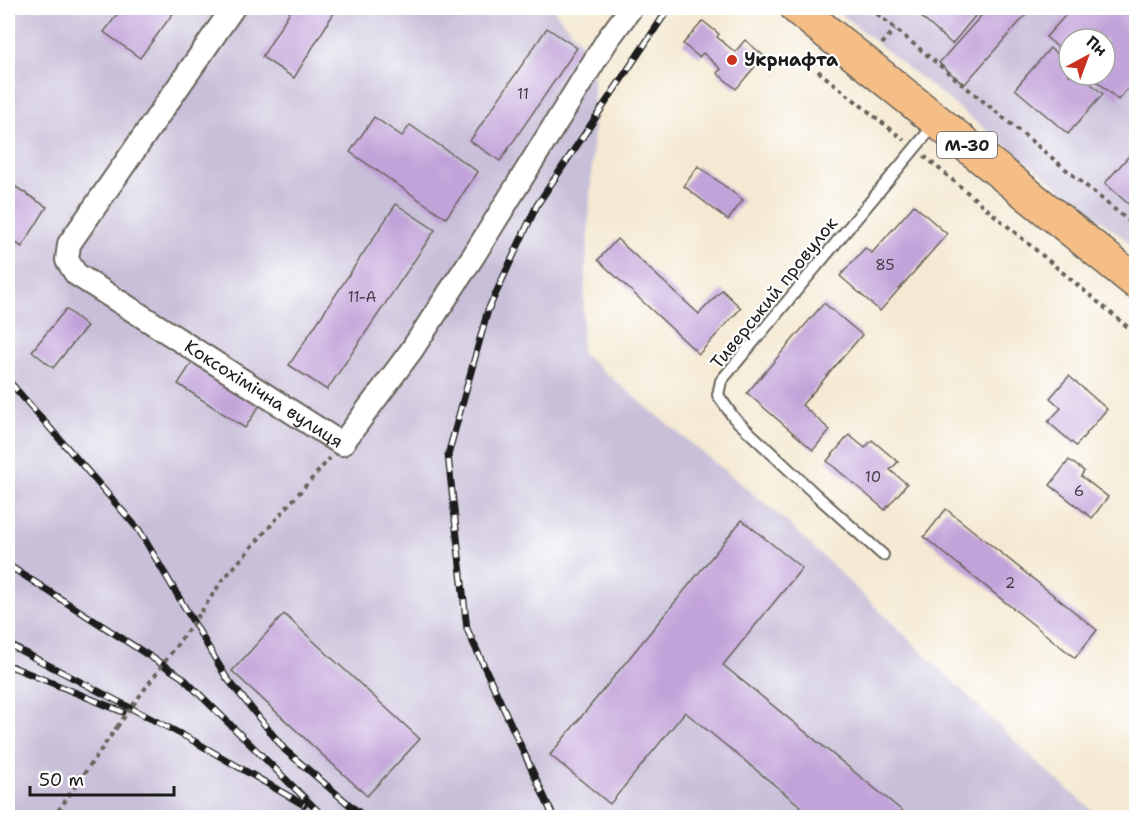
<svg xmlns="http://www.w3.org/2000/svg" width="1144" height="825" font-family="'Shantell Sans',sans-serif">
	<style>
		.industrial { fill: #c8bfd8; fill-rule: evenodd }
		.building { fill: #c2a3d9 }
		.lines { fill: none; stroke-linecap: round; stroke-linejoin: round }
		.lane-casing { stroke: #68645c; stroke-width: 14 }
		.street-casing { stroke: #68645c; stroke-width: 26 }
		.highway-casing { stroke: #68645c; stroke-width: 36 }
		.path { stroke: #68645c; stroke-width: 4; stroke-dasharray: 4.5 4.5; stroke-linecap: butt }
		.lane { stroke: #fff; stroke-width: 10 }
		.street { stroke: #fff; stroke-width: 22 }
		.highway { stroke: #f6be87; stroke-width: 33 }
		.rail-casing { stroke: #1c1c1c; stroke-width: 7 }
		.rail { stroke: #fff; stroke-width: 4.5; stroke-dasharray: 14; stroke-linecap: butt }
		.path-bridge { stroke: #68645c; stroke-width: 4; stroke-dasharray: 4.5 4.5; stroke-linecap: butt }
		.poi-dot { fill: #c8321e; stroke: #fff; stroke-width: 2 }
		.labels { text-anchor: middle; stroke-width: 4.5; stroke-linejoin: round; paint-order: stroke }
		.number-label { font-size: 15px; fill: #463e4b }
		.shield { fill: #fff; stroke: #606060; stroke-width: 1.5 }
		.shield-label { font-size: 16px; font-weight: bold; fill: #1c1c1c }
		.poi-label { font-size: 18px; font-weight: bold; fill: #1c1c1c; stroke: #fff; text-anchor: start }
		.street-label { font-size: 18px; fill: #1c1c1c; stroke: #fff }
	</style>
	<rect width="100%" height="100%" fill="#fff"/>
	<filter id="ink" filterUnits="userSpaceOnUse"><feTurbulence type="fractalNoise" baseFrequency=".0167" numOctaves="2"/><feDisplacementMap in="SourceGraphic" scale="12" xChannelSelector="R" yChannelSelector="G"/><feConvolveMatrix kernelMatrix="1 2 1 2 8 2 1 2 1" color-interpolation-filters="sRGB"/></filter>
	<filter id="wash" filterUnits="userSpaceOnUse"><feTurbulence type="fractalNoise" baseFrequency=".008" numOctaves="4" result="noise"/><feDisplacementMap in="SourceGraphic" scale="24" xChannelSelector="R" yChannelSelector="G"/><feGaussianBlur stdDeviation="1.35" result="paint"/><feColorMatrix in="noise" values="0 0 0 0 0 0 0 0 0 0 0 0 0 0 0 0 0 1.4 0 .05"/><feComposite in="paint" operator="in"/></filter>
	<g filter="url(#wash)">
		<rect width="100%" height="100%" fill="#f4e9d2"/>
		<g class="industrial">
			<path d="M8 8H552L593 57 594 130 581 353 785 520 1043 768 1100 817H8Z"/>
			<path d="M834 8H1136V248L898 60ZM1069 39H1105V75H1069Z"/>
		</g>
		<g id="blocks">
			<g class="building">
				<path d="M122 8H177L140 58 104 32Z"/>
				<path d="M292 8H337L294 78 262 57Z"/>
				<path d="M931 8H965L975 16 952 44 922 18Z"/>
				<path d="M988 8H1032L964 85 939 63Z"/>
				<path d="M1072 8H1136V79L1118 100 1090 75H1105V39H1069V57L1046 37Z"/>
				<path d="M703 21 719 34 717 37 735 52 745 40 764 56 736 89 717 73 721 69 703 53 699 57 683 44Z"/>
				<path d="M547 28 577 48 500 161 470 141Z"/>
				<path d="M1050 48 1069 64V75H1081L1103 94 1068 134 1015 89Z"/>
				<path d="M374 117 402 136 410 125 478 172 446 218 350 152Z"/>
				<path d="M1136 148V211L1105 183Z"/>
				<path d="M698 166 743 200 728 220 684 186Z"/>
				<path d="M8 182 47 207 22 247 8 238Z"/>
				<path d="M396 204 435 230 327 390 289 365Z"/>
				<path d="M914 205 947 234 880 311 840 276 865 248 872 253Z"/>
				<path d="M617 239 699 314 722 290 741 308 699 354 598 260Z"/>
				<path d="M824 303 862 335 802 405 830 430 813 450 747 393Z"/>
				<path d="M66 309 87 326 53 368 32 351Z"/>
				<path d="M193 361 260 405 245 428 178 384Z"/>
				<path d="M1069 376 1107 409 1076 446 1048 422 1061 408 1050 398Z"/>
				<path d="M849 435 865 448 872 440 898 462 890 470 907 484 885 510 827 461Z"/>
				<path d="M1069 460 1084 471 1081 476 1108 497 1092 518 1050 485Z"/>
				<path d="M946 509 1097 630 1075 658 924 537Z"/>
				<path d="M742 520 802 568 723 665 911 818H815L685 712 610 804 550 755Z"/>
				<path d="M284 614 420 739 367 796 232 671Z"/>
			</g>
		</g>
	</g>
	<g filter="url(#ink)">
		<use href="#blocks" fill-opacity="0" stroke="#68645c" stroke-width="1.5"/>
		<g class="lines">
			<g class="lane-casing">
				<path id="lane" d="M883 555 816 495 734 418 718 395 721 381 935 124"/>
			</g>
			<g class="street-casing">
				<g id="street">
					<path id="s1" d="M233 8 69 244 67 260 76 274 342 444 411 351 474 255 608 39 631 8"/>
				</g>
			</g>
			<g class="highway-casing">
				<path id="highway" d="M797 8 1136 282"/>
			</g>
			<g class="path">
				<path d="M870 8 1136 227"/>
				<path d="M882 44 895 29"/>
				<path d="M818 71 904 140"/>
				<path d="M924 156 1136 334"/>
				<path d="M201 612 221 582 330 458"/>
				<path d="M53 818 117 727"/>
			</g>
			<use href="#lane" class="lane"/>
			<use href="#street" class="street"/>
			<use href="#highway" class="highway"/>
			<g class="rail-casing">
				<g id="rail">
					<path d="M8 380 139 530 226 677 285 750 352 807 367 818"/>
					<path d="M8 565 182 677 325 818"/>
					<path d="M8 644 192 740 304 805"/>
					<path d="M8 665 123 712"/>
					<path d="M554 818 467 629 448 455 488 310 537 205 669 8"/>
				</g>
			</g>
			<use href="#rail" class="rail"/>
			<path class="path-bridge" d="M117 727 201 612"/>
		</g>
	</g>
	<circle class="poi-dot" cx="732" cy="60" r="6"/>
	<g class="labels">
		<g class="number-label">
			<text x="523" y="99">11</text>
			<text x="885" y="270">85</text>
			<text x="362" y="302">11-А</text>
			<text x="873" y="482">10</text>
			<text x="1079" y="496">6</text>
			<text x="1010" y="588">2</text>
		</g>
		<rect class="shield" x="937" y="132" width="60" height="26" rx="4.5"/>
		<g class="shield-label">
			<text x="967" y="151">М-30</text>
		</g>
		<g class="poi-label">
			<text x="744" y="66">Укрнафта</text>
		</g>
		<g class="street-label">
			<text transform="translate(774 293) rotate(-51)" y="6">Тиверський провулок</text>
			<text dy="6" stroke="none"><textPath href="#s1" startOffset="543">Коксохімічна вулиця</textPath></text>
		</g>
	</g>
	<rect width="1144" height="825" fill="none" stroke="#fff" stroke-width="30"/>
	<g transform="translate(1087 57) rotate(41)"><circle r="28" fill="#ffffff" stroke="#a4a4a4" stroke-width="1.5"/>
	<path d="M0-4.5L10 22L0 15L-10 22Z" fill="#c8321e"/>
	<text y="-9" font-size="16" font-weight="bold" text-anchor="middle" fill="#1c1c1c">Пн</text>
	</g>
	<path d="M30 786v9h144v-9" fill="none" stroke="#1c1c1c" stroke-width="3"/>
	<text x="39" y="786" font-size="18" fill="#1c1c1c" stroke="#ffffff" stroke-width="4.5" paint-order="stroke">50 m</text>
</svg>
